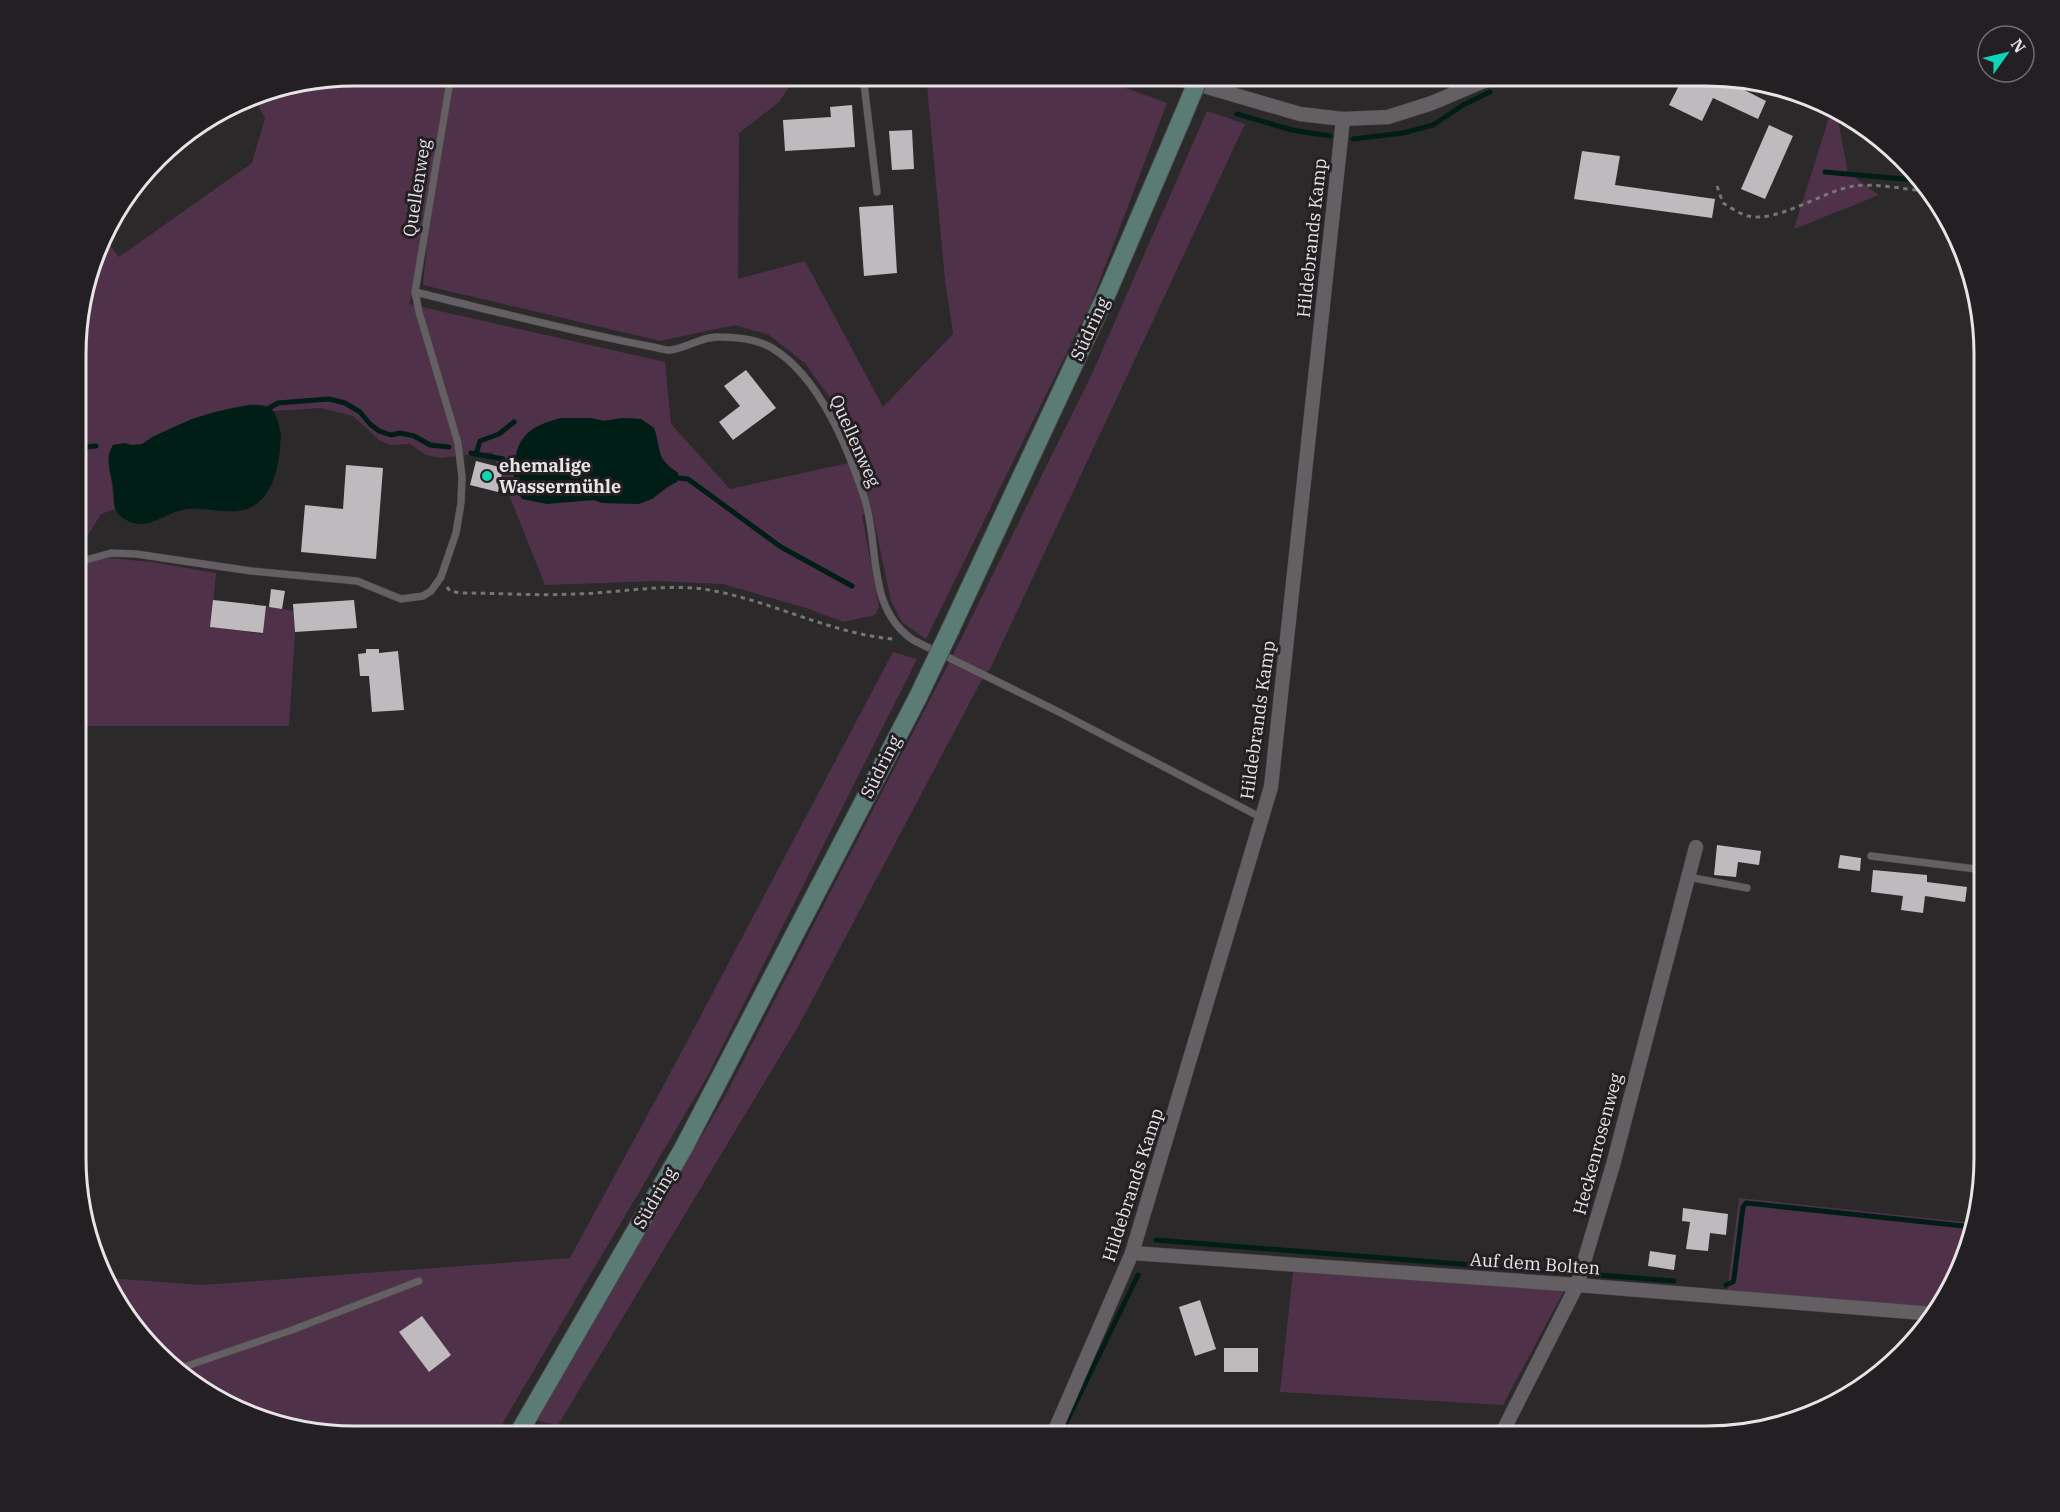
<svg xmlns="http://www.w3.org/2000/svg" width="2060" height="1512" font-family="'IBM Plex Serif',serif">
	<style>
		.green { fill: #50314a; fill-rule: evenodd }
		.water { fill: #001d16 }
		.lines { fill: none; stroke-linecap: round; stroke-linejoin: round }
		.stream { stroke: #001d16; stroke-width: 5 }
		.building { fill: #bebabd }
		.lane-casing { stroke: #474446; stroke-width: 8 }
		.street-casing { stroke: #474446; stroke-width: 15 }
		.secondary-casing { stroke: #474446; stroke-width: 20 }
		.path { stroke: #777476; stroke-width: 3; stroke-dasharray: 4.5 4.5; stroke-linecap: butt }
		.lane { stroke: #635f62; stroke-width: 7 }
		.street { stroke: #635f62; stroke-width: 14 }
		.secondary { stroke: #5b7b75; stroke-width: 18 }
		.secondary-bridge-casing { stroke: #474446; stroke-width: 20; stroke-linecap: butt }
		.secondary-bridge { stroke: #5b7b75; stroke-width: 18 }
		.poi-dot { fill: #10d5b4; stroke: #231f22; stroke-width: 2 }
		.labels { text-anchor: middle; stroke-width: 6; stroke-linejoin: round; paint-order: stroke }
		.street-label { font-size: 18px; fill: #e7e4e6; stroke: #231f22 }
		.poi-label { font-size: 18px; font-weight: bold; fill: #e7e4e6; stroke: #231f22; text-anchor: start }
		.rim { fill: none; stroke: #e7e4e6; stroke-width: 3 }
	</style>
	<rect width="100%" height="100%" fill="#2c292b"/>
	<g class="green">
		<path d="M354 75H797L779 102 739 133 738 279 805 261 883 407 953 334 945 280 926 75H1090L1167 103 1092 301 926 639 902 622 891 601 872 511 862 515 879 607 875 615 844 622 806 608 723 584 655 581 545 585 492 452 440 458 426 455 410 444 390 445 379 440 353 416 321 408 274 411C272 409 268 406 266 406 245 398 175 424 156 436 152 438 149 441 144 443 134 447 123 443 113 445L108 456 115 509 101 514 85 540 77 557V318L102 235 119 257 252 163 265 118 252 95ZM427 247 423 285 660 341 735 325 769 335 805 363 839 411 862 460 730 489 671 424 665 362 409 304ZM561 418H590L604 421 622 418 641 419 654 428C662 452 655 457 678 473L674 483 652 499 602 503 594 500 537 427Z"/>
		<path d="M1218 75H1255L1251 83 1216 79Z"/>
		<path d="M1832 108 1836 110 1848 173 1879 195 1794 229Z"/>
		<path d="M1207 111 1245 124 991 667 980 683 799 1025 558 1425 534 1420 724 1098 954 653 1091 376Z"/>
		<path d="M88 556 151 562 216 573 211 627 263 634 266 606 293 611 295 633 289 726H77V610L85 558Z"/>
		<path d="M893 652 917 659 707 1077 495 1436H336L247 1416 184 1379 112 1297 106 1278 202 1285 570 1258 681 1053Z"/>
		<path d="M1739 1198 1974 1223 1964 1265 1939 1307 1727 1292Z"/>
		<path d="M1293 1272 1564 1291 1503 1405 1280 1392Z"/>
	</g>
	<g class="water">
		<path d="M250 405C271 405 276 409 280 430 282 435 280 442 280 448 278 472 270 504 243 510 224 514 207 507 188 509 168 510 149 532 128 521 122 518 117 514 115 508 113 501 114 492 113 485 110 472 105 458 113 445L124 443 132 445 142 444 154 436 192 419 215 412Z"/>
		<path d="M561 418H590L604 421 622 418 641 419 654 428C662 453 655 457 678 473L677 482 667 487 652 499 639 504 602 503 594 500 547 504 522 499C513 482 512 478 515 459 520 432 535 425 561 418Z"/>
	</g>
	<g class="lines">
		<g class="stream">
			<path d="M1109 75 1143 85"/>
			<path d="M1257 83 1260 75"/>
			<path d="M1237 114 1292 130 1330 136"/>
			<path d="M1353 139 1403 133 1433 125 1463 105 1490 92"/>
			<path d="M1825 172 1915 180"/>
			<path d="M264 411 278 403 329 399 345 403 360 412 370 424 379 431 391 435 400 433 414 436 430 445 449 447"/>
			<path d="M77 448 96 446"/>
			<path d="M471 453 503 459"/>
			<path d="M476 454 480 441 499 434 514 422"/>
			<path d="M670 477 688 479 781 547 852 586"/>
			<path d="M1156 1240 1674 1281"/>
			<path d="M1726 1285 1733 1282 1734 1278 1743 1207 1746 1203 1973 1227"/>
			<path d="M1060 1435 1138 1275"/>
		</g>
	</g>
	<g class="building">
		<path d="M1684 76H1717L1766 101 1758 119 1713 98 1702 121 1669 105Z"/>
		<path d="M852 105 855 147 785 151 783 120 831 117 830 107Z"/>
		<path d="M1769 125 1793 136 1765 199 1741 189Z"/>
		<path d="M912 130 914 169 892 170 889 131Z"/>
		<path d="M1582 151 1620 156 1615 185 1715 199 1712 218 1574 199Z"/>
		<path d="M893 205 897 273 864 276 859 207Z"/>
		<path d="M746 370 776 408 733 440 719 422 740 406 724 386Z"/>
		<path d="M476 461 503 468 498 492 470 485Z"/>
		<path d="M346 465 383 468 376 559 301 552 305 505 343 509Z"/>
		<path d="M271 589 285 591 282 609 269 607Z"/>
		<path d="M213 600 266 606 263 633 210 627Z"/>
		<path d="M354 600 357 628 295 632 293 604Z"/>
		<path d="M366 649H379V653L398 651 404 710 372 712 369 676H360L358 654 366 653Z"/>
		<path d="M1717 845 1761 851 1759 865 1738 862 1736 877 1714 875Z"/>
		<path d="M1840 855 1861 858 1860 871 1838 868Z"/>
		<path d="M1873 870 1927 875V882L1967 887 1965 902 1925 896 1923 913 1901 910 1903 896 1871 892Z"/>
		<path d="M1683 1208 1728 1214 1726 1235 1710 1233 1708 1251 1686 1249 1690 1222 1682 1221Z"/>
		<path d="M1650 1251 1676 1255 1674 1270 1648 1266Z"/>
		<path d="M1200 1300 1216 1349 1195 1356 1179 1307Z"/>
		<path d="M422 1316 451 1355 429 1372 399 1332Z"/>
		<rect x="1224" y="1348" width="34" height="24"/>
	</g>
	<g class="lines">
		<g class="lane-casing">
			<g id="lane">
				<path d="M451 75 415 292C494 311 573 332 653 347 659 348 666 351 671 350 687 348 703 336 719 337 736 337 757 339 772 348 820 377 848 448 865 500 880 549 866 607 913 640L1057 711 1262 818"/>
				<path d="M863 75 877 192"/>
				<path d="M77 587 82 565 86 560 111 553 136 554 251 571 357 581 401 599 423 596 431 591 441 577 456 533 461 503 462 477 458 443 419 312 415 292"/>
				<path d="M1871 856 1984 870"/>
				<path d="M1688 877 1747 888"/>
				<path d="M175 1370 292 1330 419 1281"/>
			</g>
		</g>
		<g class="street-casing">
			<g id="street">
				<path d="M1166 75 1300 114 1343 119 1388 117 1432 103 1498 75"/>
				<path d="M1132 1253 1577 1285 1935 1314"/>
				<path d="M1052 1437 1132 1253 1271 787 1343 119"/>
				<path d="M1500 1437 1577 1285 1613 1165 1696 847"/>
			</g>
		</g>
		<g class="secondary-casing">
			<g id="secondary">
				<path d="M951 628 1108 291 1182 118"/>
				<path d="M517 1436 683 1149 918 697"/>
			</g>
		</g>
		<g class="path">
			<path d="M1717 186 1723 203C1730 207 1739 214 1748 216 1779 223 1822 191 1854 186 1875 183 1903 189 1924 191"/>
			<path d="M447 587 450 591 460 593C498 593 537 596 575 594 617 593 661 584 703 589 769 599 827 633 893 639"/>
		</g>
		<use href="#lane" class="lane"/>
		<use href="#street" class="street"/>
		<use href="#secondary" class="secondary"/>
		<g class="secondary-bridge-casing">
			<g id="secondary-bridge">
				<path d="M1182 118 1200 75"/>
				<path d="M918 697 951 628"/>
			</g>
		</g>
		<use href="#secondary-bridge" class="secondary-bridge"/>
	</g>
	<circle class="poi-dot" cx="487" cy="476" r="6"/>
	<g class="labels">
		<g class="street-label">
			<text transform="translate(417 188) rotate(-81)" y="6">Quellenweg</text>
			<text transform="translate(1312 238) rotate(-84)" y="6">Hildebrands Kamp</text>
			<text transform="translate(1090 329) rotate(-65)" y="6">Südring</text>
			<text transform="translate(855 441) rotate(66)" y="6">Quellenweg</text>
			<text transform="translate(1258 720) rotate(-82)" y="6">Hildebrands Kamp</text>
			<text transform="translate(881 767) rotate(-63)" y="6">Südring</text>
			<text transform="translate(1598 1144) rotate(-75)" y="6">Heckenrosenweg</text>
			<text transform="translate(1133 1185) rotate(-72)" y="6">Hildebrands Kamp</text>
			<text transform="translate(655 1198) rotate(-60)" y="6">Südring</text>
			<text transform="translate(1535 1264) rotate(4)" y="6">Auf dem Bolten</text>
		</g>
		<g class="poi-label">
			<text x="499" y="472">ehemalige<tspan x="499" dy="21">Wassermühle</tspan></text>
		</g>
	</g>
	<path d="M0 0H2060V1512H0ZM354 86H1706A268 268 0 0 1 1974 354V1158A268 268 0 0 1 1706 1426H354A268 268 0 0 1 86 1158V354A268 268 0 0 1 354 86Z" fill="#231f22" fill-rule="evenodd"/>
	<path class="rim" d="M354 86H1706A268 268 0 0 1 1974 354V1158A268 268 0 0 1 1706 1426H354A268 268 0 0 1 86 1158V354A268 268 0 0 1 354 86Z"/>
	<g transform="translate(2006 54) rotate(56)"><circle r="28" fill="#231f22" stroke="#716e70" stroke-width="1.5"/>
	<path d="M0-4.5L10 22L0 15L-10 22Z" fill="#10d5b4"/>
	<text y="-9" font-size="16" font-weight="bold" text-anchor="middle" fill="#e7e4e6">N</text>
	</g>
</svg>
